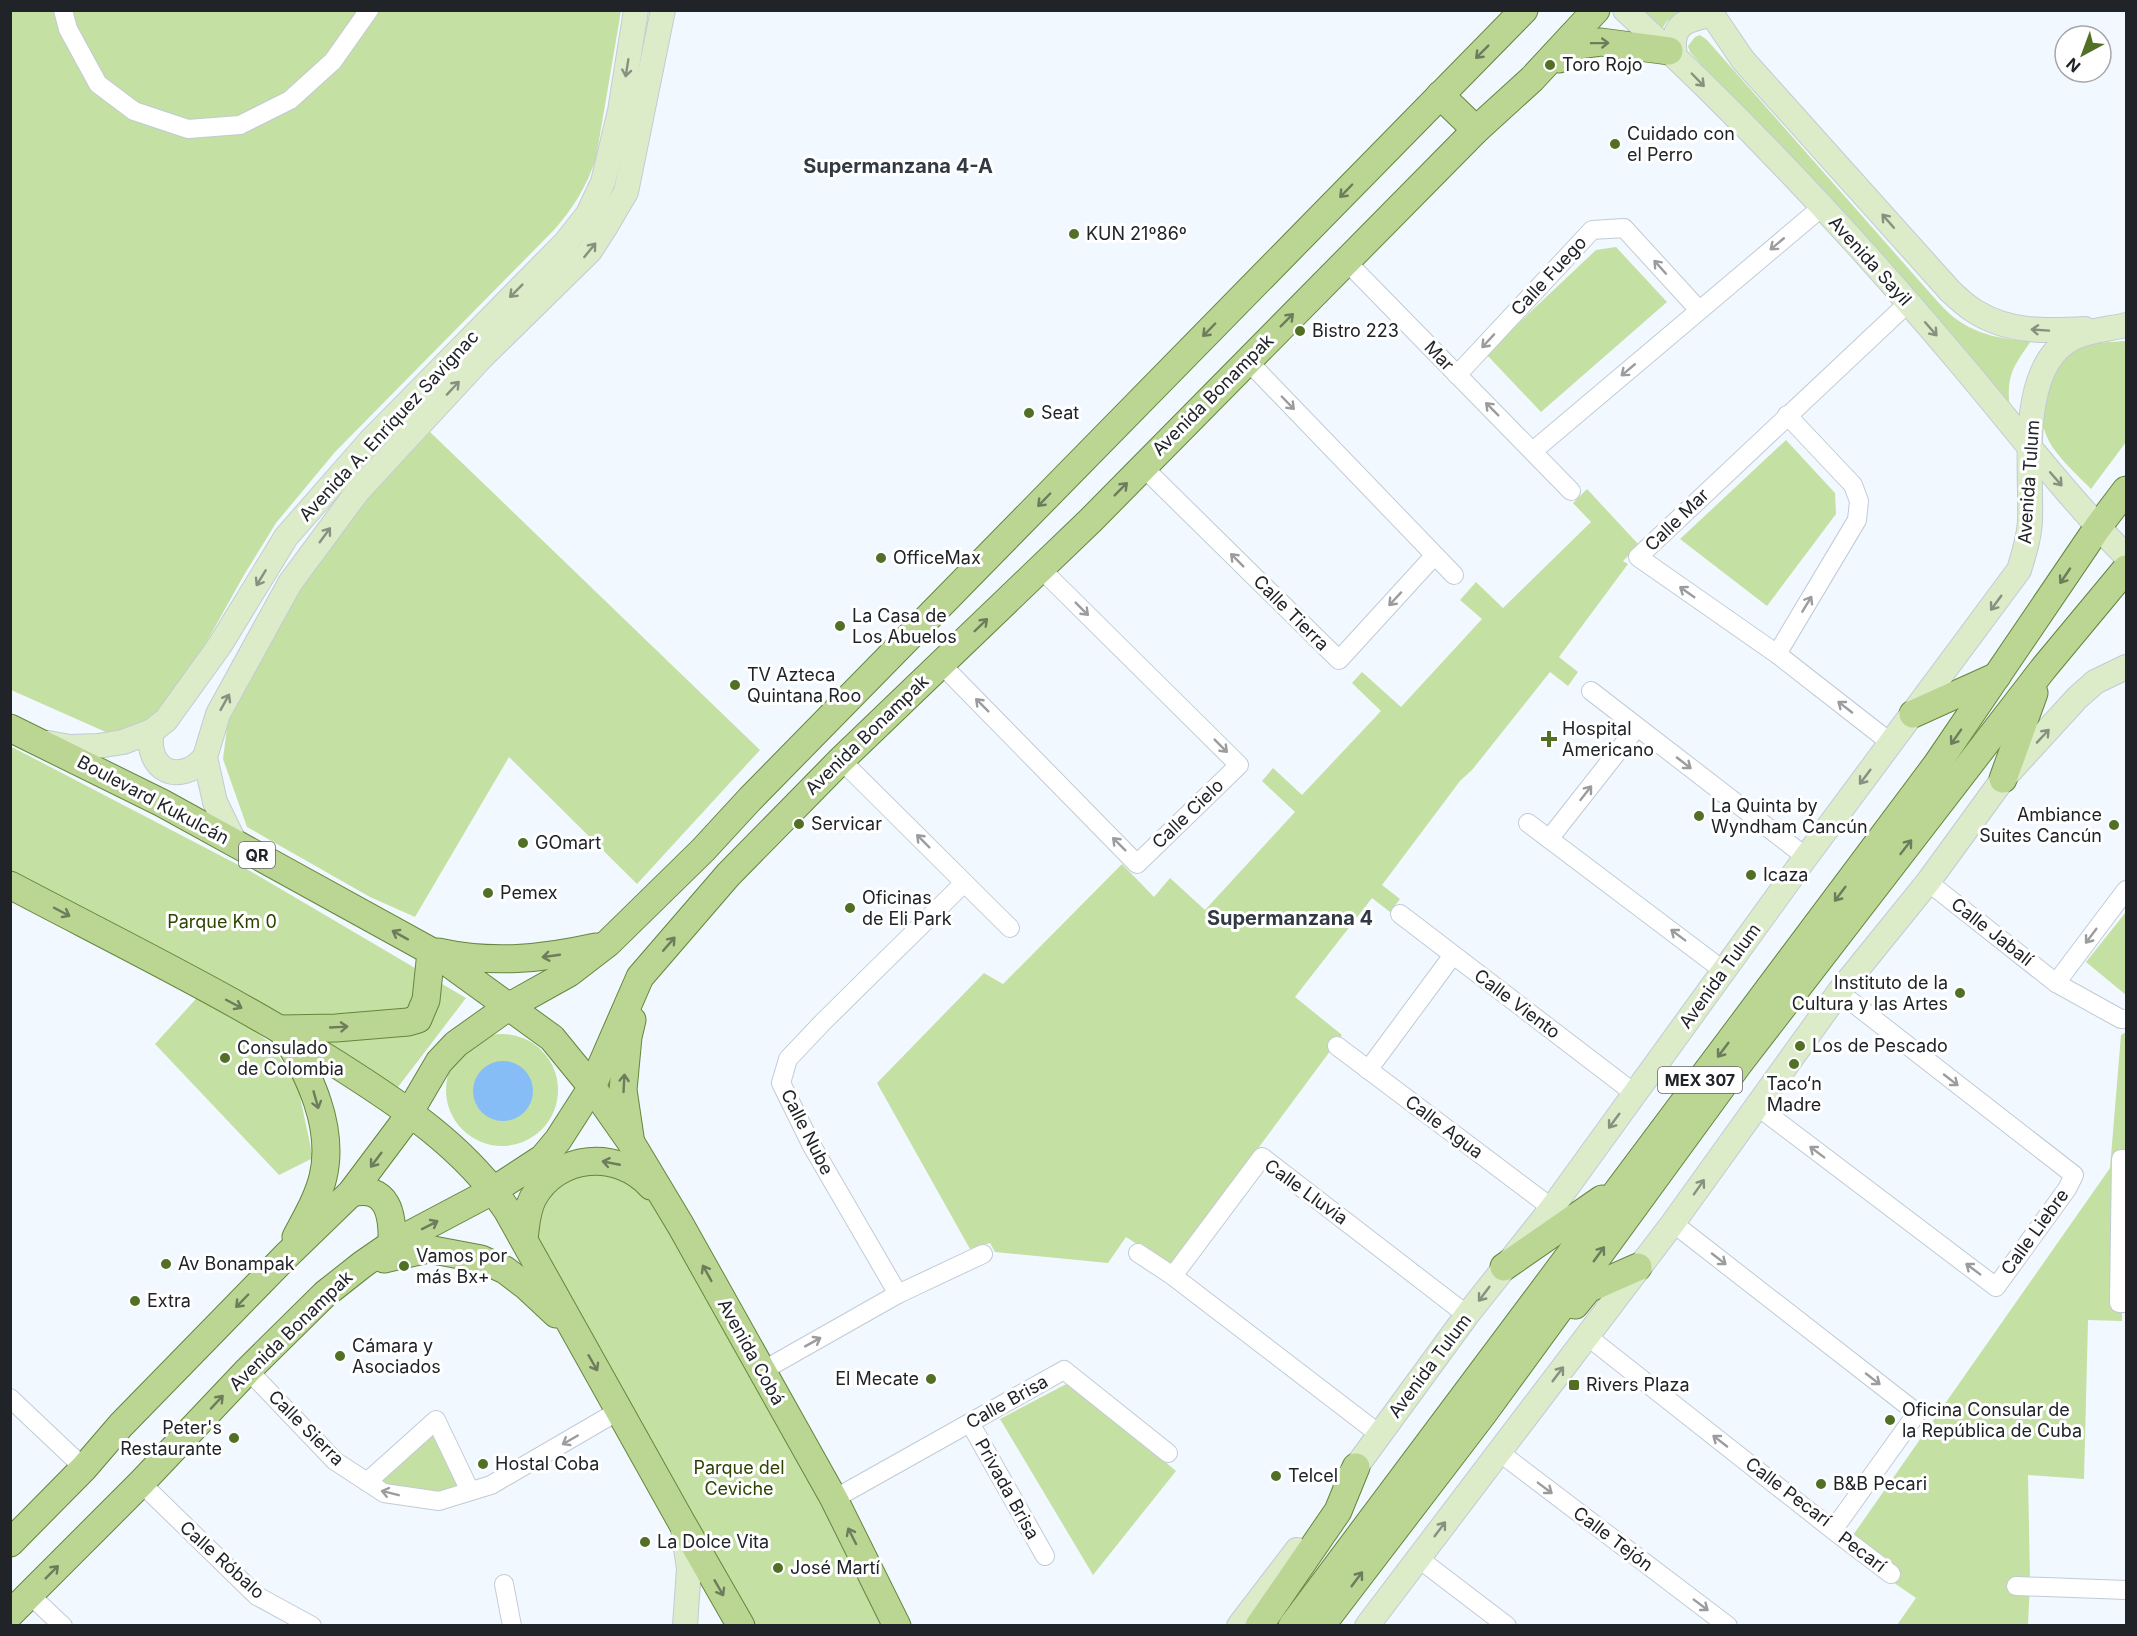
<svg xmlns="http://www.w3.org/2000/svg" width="2137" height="1636" font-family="Inter,sans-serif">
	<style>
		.green { fill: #c4e0a3 }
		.water { fill: #86bdf6 }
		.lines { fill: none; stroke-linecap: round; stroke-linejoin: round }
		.street-casing { stroke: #c1cbd5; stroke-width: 20 }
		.secondary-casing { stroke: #c1cbd5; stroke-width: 26 }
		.primary-casing { stroke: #66863d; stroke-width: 29 }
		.street { stroke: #fff; stroke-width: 18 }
		.secondary { stroke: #dcebc8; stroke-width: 24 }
		.primary { stroke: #bad692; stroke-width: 27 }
		.oneway { stroke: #6d7c5c }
		.oneway2 { stroke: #879180 }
		.oneway3 { stroke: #9b9c9e }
		.poi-dot { fill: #527025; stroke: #fff; stroke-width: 2 }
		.labels { text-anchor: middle; stroke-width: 6; stroke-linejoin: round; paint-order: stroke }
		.shield { fill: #fff; stroke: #636568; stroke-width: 1.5 }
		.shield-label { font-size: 16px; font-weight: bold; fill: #202327 }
		.poi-label { font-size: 18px; fill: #202327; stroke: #fff; text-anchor: start }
		.street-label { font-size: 18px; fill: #202327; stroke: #fff }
		.park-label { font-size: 18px; fill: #2d4400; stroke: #fff }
		.neighbourhood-label { font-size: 20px; font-weight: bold; fill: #313942; stroke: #fff }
	</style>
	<rect width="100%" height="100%" fill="#f2f8ff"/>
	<g class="green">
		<path d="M11 11H621L596 158C587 186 573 209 553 231L335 452 276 523 244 575 163 720 126 741 11 690Z"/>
		<path d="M1638 11H1678L1680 13 1667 21 1660 32Z"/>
		<path d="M1700 35 1707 40 1923 285C1933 296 1944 310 1956 319 1978 335 2005 340 2031 341 2012 368 2006 377 2010 410L1690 52 1688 46 1695 37Z"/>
		<path d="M1616 247 1667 302 1541 412 1486 354 1596 250Z"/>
		<path d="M2126 341V442L2091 489C2078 476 2064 463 2053 448 2030 414 2040 362 2080 347 2094 342 2112 342 2126 341Z"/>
		<path d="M430 432 760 750 637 884 509 757 415 917 370 897 247 827 223 759 229 712 311 558 381 481Z"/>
		<path d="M1786 440 1835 493 1836 514 1767 606 1680 539Z"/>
		<path d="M1587 489 1639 545 1623 561 1628 564 1559 657 1578 672 1568 686 1550 672 1472 770 1460 781 1382 885 1400 899 1390 912 1372 898 1295 997 1342 1035 1171 1266 1126 1237 1108 1263 995 1252 990 1243 970 1249 877 1083 984 973 1003 984 1122 864 1154 897 1170 878 1205 910 1295 812 1262 781 1273 768 1302 795 1381 711 1352 683 1362 672 1401 707 1482 619 1460 600 1476 582 1503 608 1591 522 1573 503Z"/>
		<path d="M10 746 250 871 466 998 398 1087 11 871Z"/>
		<path d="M2126 912V995L2086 962Z"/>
		<path d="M204 990 270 1043 298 1087 313 1158 279 1175 155 1044Z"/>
		<path d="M2126 1032V1145L2122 1321 2088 1320 2084 1479 2028 1475 2030 1581 2028 1625H1897L1916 1598 1844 1548 2110 1168 2121 1035Z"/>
		<circle cx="502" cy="1090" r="56"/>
		<path d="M567 1171 636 1173 810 1482 888 1625H752L537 1240 541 1195Z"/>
		<path d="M1070 1382 1176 1471 1093 1575 1000 1419Z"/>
		<path d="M435 1428 459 1489 439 1498 373 1482Z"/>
	</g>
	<circle class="water" cx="503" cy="1091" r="30"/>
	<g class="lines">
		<g class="street-casing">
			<g id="street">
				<path d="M63 10 68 29 98 84 134 111 188 129 240 125 290 100 333 61 369 10"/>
				<path d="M1346 261 1571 491"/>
				<path d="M1247 360 1454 575"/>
				<path d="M1457 375 1592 230 1624 228 1699 310"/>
				<path d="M1533 451 1822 207"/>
				<path d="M1143 467 1339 660 1434 556"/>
				<path d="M1777 654 1857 520 1859 501 1853 485 1787 415"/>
				<path d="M940 663 1137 864 1239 765 1040 568"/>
				<path d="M1591 691 1806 857"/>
				<path d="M1891 743 1777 654 1638 557 1908 303"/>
				<path d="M841 760 1010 928"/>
				<path d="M1528 823 1724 971"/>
				<path d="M1549 839 1637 727"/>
				<path d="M1928 882 2056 983 2121 1019H2126"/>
				<path d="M1400 914 1634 1093"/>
				<path d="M2056 983 2126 890"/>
				<path d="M1337 1046 1552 1208"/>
				<path d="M1368 1070 1453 955"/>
				<path d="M1757 1106 1996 1287 2067 1189 2074 1175 1839 992"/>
				<path d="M2126 1159H2121L2119 1303H2126"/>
				<path d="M1138 1253 1173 1276"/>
				<path d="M898 1294 812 1146 781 1083 788 1059 823 1022 964 883"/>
				<path d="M1587 1336 1833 1530 1917 1413 1673 1223"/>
				<path d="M248 1370 335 1461 384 1493 439 1501 491 1485 620 1410"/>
				<path d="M762 1371 898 1294 983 1254"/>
				<path d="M10 1398 84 1468"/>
				<path d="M970 1423 1045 1556"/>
				<path d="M1379 1434 1173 1276 1262 1157 1467 1315"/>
				<path d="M1499 1452 1728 1626"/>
				<path d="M367 1482 436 1420 470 1491"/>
				<path d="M141 1483 257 1596 312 1626"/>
				<path d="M834 1499 1064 1370 1168 1453"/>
				<path d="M1833 1530 1891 1574"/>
				<path d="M1418 1558 1507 1626"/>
				<path d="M504 1584 512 1626"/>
				<path d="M2016 1586 2126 1590"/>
				<path d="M30 1595 63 1626"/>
			</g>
		</g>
		<g class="secondary-casing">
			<g id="secondary">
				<path d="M1625 10C1744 119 1856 239 1960 363 2015 428 2066 495 2126 556"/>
				<path d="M1709 10 1743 60 1951 292C1959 299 1967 307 1976 312 2010 333 2047 331 2085 329"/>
				<path d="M1675 56C1670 26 1683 20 1711 15L1710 10"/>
				<path d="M152 731C144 770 180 787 205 757"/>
				<path d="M48 743 70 747 98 746 123 742 152 731 166 720 220 645 286 537 371 440 566 242 588 214 603 182 620 111 636 10"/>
				<path d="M235 843 215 802 205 757 218 714 290 583 358 491 482 357 590 251 606 226 626 192 663 10"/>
				<path d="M1345 1482 1467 1315 1552 1208 1806 857 2019 570C2024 554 2029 538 2030 521 2032 469 2017 366 2073 338 2088 330 2110 329 2126 325"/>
				<path d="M683 1529 689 1568 685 1626"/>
				<path d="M1239 1626 1297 1550"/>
				<path d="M1367 1626 1673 1223 1839 992 1928 882 2003 779 2077 698 2095 682 2126 667"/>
			</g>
		</g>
		<g class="primary-casing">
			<g id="primary">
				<path d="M1559 59 1578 45 1601 42 1669 51"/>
				<path d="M1440 95 1476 130"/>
				<path d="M1913 714 1997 676"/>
				<path d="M10 728 162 803 436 954 552 1038 592 1087 630 1141 681 1226 834 1499 897 1626"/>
				<path d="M2003 779 2034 693"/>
				<path d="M10 885C120 943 233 998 338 1065 401 1105 465 1147 507 1210L682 1523 741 1626"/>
				<path d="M438 952C492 964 542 959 596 947"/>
				<path d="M281 1029 336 1028 408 1022 418 1019 426 1000 431 952"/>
				<path d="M283 1032C309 1074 335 1127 323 1177 318 1198 306 1218 296 1237"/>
				<path d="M630 1137 623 1090 628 1037 632 1020"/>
				<path d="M351 1193C388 1184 393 1215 392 1244"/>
				<path d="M524 1239C526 1225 526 1211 533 1198 557 1154 618 1149 651 1186"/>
				<path d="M384 1259 428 1249 481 1259 505 1270 526 1286 556 1314"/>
				<path d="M1504 1267 1602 1199"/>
				<path d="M1575 1305 1588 1289 1638 1267"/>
				<path d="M10 1543 84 1468 121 1425 287 1255 351 1193 402 1125 439 1062 456 1044 508 1007 569 973 608 943 703 850 750 799 1524 10"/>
				<path d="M10 1614 141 1483 248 1370 325 1294 363 1264 392 1244 494 1190 543 1158 558 1140 592 1087 640 977 728 875 841 760 1091 520 1476 130 1532 79 1596 10"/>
				<path d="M1259 1626 1338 1511 1356 1467"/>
				<path d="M1292 1626 1937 764 2098 527 2126 490"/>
				<path d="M1321 1626 1483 1414 1737 1066 2043 669 2126 569"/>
			</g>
		</g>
		<use href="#street" class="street"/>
		<use href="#secondary" class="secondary"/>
		<use href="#primary" class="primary"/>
	</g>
	<defs><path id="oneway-shaft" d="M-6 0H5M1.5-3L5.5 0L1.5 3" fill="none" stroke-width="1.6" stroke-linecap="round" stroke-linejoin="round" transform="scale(1.5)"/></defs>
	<g class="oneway">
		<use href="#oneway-shaft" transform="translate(1600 43) rotate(-1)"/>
		<use href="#oneway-shaft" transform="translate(1482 52) rotate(135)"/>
		<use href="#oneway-shaft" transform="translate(1346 191) rotate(134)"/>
		<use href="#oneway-shaft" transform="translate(1287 320) rotate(-45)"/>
		<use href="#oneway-shaft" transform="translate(1209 330) rotate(134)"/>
		<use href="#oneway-shaft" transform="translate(1121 489) rotate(-45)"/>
		<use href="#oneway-shaft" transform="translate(1044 500) rotate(134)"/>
		<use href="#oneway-shaft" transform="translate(2065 576) rotate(124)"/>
		<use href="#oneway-shaft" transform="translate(981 625) rotate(-44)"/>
		<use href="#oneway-shaft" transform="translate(1956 737) rotate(125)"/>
		<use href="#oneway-shaft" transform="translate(1906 847) rotate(-52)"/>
		<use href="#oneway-shaft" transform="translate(1840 894) rotate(127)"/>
		<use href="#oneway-shaft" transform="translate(62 912) rotate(28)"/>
		<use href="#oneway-shaft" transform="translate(400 935) rotate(-151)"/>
		<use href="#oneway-shaft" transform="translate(669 944) rotate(-49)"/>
		<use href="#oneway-shaft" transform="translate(551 956) rotate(172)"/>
		<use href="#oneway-shaft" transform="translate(234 1004) rotate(28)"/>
		<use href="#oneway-shaft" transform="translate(339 1027) rotate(-3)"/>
		<use href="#oneway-shaft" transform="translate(1723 1050) rotate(127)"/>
		<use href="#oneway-shaft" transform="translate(624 1083) rotate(-87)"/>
		<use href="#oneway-shaft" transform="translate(316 1100) rotate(74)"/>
		<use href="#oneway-shaft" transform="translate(376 1160) rotate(127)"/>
		<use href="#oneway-shaft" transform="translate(611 1163) rotate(-169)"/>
		<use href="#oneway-shaft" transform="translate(430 1225) rotate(-27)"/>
		<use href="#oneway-shaft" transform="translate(1599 1254) rotate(-54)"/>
		<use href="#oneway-shaft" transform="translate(707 1273) rotate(-119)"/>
		<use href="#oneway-shaft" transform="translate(242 1301) rotate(134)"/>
		<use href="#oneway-shaft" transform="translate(593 1363) rotate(60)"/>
		<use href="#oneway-shaft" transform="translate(217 1402) rotate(-47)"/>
		<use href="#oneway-shaft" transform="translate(852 1536) rotate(-117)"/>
		<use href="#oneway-shaft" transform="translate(52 1572) rotate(-45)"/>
		<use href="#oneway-shaft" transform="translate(1357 1579) rotate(-53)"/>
		<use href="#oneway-shaft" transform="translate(719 1588) rotate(60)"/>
	</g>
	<g class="oneway2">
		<use href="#oneway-shaft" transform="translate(627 68) rotate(99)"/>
		<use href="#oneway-shaft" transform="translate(1698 80) rotate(46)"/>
		<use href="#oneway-shaft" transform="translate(1888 221) rotate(-131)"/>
		<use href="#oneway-shaft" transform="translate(590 250) rotate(-51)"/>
		<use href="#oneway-shaft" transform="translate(516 291) rotate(135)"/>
		<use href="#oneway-shaft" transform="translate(1931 329) rotate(49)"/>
		<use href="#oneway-shaft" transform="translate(2040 330) rotate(-176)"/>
		<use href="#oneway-shaft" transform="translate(453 388) rotate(-47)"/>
		<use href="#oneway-shaft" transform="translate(2056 479) rotate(49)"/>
		<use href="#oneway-shaft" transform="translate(325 535) rotate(-54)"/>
		<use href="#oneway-shaft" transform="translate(261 578) rotate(121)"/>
		<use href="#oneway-shaft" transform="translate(1996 603) rotate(126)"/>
		<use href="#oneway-shaft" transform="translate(225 702) rotate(-61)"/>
		<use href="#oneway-shaft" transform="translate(2043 736) rotate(-47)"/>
		<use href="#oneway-shaft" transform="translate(1865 777) rotate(127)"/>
		<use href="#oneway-shaft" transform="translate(1614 1121) rotate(126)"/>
		<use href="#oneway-shaft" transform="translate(1699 1187) rotate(-55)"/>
		<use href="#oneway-shaft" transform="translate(1484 1294) rotate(127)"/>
		<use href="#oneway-shaft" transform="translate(1558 1374) rotate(-53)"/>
		<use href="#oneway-shaft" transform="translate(1440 1529) rotate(-53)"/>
	</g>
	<g class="oneway3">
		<use href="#oneway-shaft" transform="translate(1777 244) rotate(140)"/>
		<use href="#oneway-shaft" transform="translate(1660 267) rotate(-132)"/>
		<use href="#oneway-shaft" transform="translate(1488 341) rotate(133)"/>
		<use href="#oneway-shaft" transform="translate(1628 370) rotate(140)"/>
		<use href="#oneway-shaft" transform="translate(1288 403) rotate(46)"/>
		<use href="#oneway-shaft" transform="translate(1492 409) rotate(-135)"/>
		<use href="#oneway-shaft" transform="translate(1237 560) rotate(-135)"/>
		<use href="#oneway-shaft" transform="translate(1687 592) rotate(-145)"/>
		<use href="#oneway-shaft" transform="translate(1395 599) rotate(133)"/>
		<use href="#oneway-shaft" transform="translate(1807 604) rotate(-59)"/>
		<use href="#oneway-shaft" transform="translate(1082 609) rotate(45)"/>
		<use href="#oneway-shaft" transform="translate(982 705) rotate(-135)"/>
		<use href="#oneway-shaft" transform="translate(1845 707) rotate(-142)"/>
		<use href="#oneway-shaft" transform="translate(1221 746) rotate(45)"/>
		<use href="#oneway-shaft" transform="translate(1684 763) rotate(38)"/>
		<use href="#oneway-shaft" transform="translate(1586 793) rotate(-52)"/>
		<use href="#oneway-shaft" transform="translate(923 841) rotate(-135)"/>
		<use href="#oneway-shaft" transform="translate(1119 844) rotate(-135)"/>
		<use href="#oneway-shaft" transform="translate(1678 935) rotate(-143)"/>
		<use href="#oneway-shaft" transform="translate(2091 936) rotate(127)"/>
		<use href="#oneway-shaft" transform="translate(1951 1080) rotate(38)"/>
		<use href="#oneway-shaft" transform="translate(1817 1152) rotate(-143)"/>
		<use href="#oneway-shaft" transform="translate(1719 1259) rotate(38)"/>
		<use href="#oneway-shaft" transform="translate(1973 1269) rotate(-143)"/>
		<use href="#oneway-shaft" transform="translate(813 1342) rotate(-29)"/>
		<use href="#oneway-shaft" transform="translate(1873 1379) rotate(38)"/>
		<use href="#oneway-shaft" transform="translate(570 1440) rotate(150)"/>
		<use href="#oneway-shaft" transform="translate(1720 1441) rotate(-142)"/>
		<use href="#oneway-shaft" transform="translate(1545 1488) rotate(37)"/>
		<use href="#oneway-shaft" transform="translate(390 1493) rotate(-166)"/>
		<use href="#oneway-shaft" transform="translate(1701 1605) rotate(37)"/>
	</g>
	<g class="poi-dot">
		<circle cx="1550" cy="65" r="6"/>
		<circle cx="1615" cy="144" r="6"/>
		<circle cx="1074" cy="234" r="6"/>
		<circle cx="1300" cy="331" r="6"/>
		<circle cx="1029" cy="413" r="6"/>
		<circle cx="881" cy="558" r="6"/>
		<circle cx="840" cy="626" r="6"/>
		<circle cx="735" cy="685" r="6"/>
		<path d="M1546 730h6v6h6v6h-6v6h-6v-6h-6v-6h6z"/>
		<circle cx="1699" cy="816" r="6"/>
		<circle cx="799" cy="824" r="6"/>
		<circle cx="2114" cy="825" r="6"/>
		<circle cx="523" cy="843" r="6"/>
		<circle cx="1751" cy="875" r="6"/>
		<circle cx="488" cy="893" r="6"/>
		<circle cx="850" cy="908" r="6"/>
		<circle cx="1960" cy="993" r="6"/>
		<circle cx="1800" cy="1046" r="6"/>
		<circle cx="225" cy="1058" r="6"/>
		<circle cx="1794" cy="1064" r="6"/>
		<circle cx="166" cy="1264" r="6"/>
		<circle cx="404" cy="1266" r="6"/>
		<circle cx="135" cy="1301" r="6"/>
		<circle cx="340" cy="1356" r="6"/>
		<circle cx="931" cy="1379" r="6"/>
		<rect x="1568" y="1379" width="12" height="12" rx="3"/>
		<circle cx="1890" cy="1420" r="6"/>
		<circle cx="234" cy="1438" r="6"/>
		<circle cx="483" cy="1464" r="6"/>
		<circle cx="1276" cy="1476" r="6"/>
		<circle cx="1821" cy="1484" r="6"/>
		<circle cx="645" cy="1542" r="6"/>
		<circle cx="778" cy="1568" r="6"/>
	</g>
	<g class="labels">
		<g class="shield">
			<rect x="239" y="842" width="36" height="26" rx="4.5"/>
			<rect x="1658" y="1067" width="84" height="26" rx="4.5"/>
		</g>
		<g class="shield-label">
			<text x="257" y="861">QR</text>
			<text x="1700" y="1086">MEX 307</text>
		</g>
		<g class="poi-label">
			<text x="1562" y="71">Toro Rojo</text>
			<text x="1627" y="140">Cuidado con<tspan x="1627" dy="21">el Perro</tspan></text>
			<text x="1086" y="240">KUN 21º86º</text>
			<text x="1312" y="337">Bistro 223</text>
			<text x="1041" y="419">Seat</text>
			<text x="893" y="564">OfficeMax</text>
			<text x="852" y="622">La Casa de<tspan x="852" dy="21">Los Abuelos</tspan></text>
			<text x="747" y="681">TV Azteca<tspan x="747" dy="21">Quintana Roo</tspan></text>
			<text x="1562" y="735">Hospital<tspan x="1562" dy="21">Americano</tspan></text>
			<text x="1711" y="812">La Quinta by<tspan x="1711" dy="21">Wyndham Cancún</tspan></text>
			<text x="2102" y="821" text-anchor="end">Ambiance<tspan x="2102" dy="21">Suites Cancún</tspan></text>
			<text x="811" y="830">Servicar</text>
			<text x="535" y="849">GOmart</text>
			<text x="1763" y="881">Icaza</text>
			<text x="500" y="899">Pemex</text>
			<text x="862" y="904">Oficinas<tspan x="862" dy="21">de Eli Park</tspan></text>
			<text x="1948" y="989" text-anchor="end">Instituto de la<tspan x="1948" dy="21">Cultura y las Artes</tspan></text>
			<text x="1812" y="1052">Los de Pescado</text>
			<text x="237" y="1054">Consulado<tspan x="237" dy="21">de Colombia</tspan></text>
			<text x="1794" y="1090" text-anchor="middle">Taco‘n<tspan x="1794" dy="21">Madre</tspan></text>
			<text x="416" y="1262">Vamos por<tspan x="416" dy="21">más Bx+</tspan></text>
			<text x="178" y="1270">Av Bonampak</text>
			<text x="147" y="1307">Extra</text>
			<text x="352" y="1352">Cámara y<tspan x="352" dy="21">Asociados</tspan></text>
			<text x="919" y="1385" text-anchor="end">El Mecate</text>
			<text x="1586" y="1391">Rivers Plaza</text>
			<text x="1902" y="1416">Oficina Consular de<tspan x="1902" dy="21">la República de Cuba</tspan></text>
			<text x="222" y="1434" text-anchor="end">Peter's<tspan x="222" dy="21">Restaurante</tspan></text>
			<text x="495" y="1470">Hostal Coba</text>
			<text x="1288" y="1482">Telcel</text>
			<text x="1833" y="1490">B&amp;B Pecari</text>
			<text x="657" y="1548">La Dolce Vita</text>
			<text x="790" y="1574">José Martí</text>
		</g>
		<g class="street-label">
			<text transform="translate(1870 261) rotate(48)" y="6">Avenida Sayil</text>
			<text transform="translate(1549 276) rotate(-47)" y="6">Calle Fuego</text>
			<text transform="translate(1439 356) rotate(46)" y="6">Mar</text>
			<text transform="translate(1213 395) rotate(-45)" y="6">Avenida Bonampak</text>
			<text transform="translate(389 426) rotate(-47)" y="6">Avenida A. Enríquez Savignac</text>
			<text transform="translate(2029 482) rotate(-86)" y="6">Avenida Tulum</text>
			<text transform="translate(1677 520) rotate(-44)" y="6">Calle Mar</text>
			<text transform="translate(1291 613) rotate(45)" y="6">Calle Tierra</text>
			<text transform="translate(867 735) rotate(-44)" y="6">Avenida Bonampak</text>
			<text transform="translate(153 800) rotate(28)" y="6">Boulevard Kukulcán</text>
			<text transform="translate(1188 814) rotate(-44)" y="6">Calle Cielo</text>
			<text transform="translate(1992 932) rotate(38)" y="6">Calle Jabalí</text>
			<text transform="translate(1720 976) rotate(-54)" y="6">Avenida Tulum</text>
			<text transform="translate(1517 1004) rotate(37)" y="6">Calle Viento</text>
			<text transform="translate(1444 1127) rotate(37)" y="6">Calle Agua</text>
			<text transform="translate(807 1132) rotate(63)" y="6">Calle Nube</text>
			<text transform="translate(1306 1192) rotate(36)" y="6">Calle Lluvia</text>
			<text transform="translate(2035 1232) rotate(-54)" y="6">Calle Liebre</text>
			<text transform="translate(291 1331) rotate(-44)" y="6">Avenida Bonampak</text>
			<text transform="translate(751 1352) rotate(61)" y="6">Avenida Cobá</text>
			<text transform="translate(1430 1366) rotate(-53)" y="6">Avenida Tulum</text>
			<text transform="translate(1007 1402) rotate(-29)" y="6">Calle Brisa</text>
			<text transform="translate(306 1428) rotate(45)" y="6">Calle Sierra</text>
			<text transform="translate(1007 1489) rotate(61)" y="6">Privada Brisa</text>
			<text transform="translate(1788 1492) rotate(37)" y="6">Calle Pecarí</text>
			<text transform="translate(1613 1539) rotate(37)" y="6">Calle Tejón</text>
			<text transform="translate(1862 1552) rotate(37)" y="6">Pecarí</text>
			<text transform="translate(222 1560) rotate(42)" y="6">Calle Róbalo</text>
		</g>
		<g class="park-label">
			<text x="222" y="928">Parque Km 0</text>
			<text x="739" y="1474">Parque del<tspan x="739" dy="21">Ceviche</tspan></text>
		</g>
		<g class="neighbourhood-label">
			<text x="898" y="173">Supermanzana 4-A</text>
			<text x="1290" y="925">Supermanzana 4</text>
		</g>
	</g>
	<rect width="2137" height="1636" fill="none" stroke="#202327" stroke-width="24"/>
	<g transform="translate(2083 54) rotate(221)"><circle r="28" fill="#ffffff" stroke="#a6a7a9" stroke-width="1.5"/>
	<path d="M0-4.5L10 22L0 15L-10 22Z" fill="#527025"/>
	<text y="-9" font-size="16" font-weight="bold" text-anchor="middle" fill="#202327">N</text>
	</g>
</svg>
